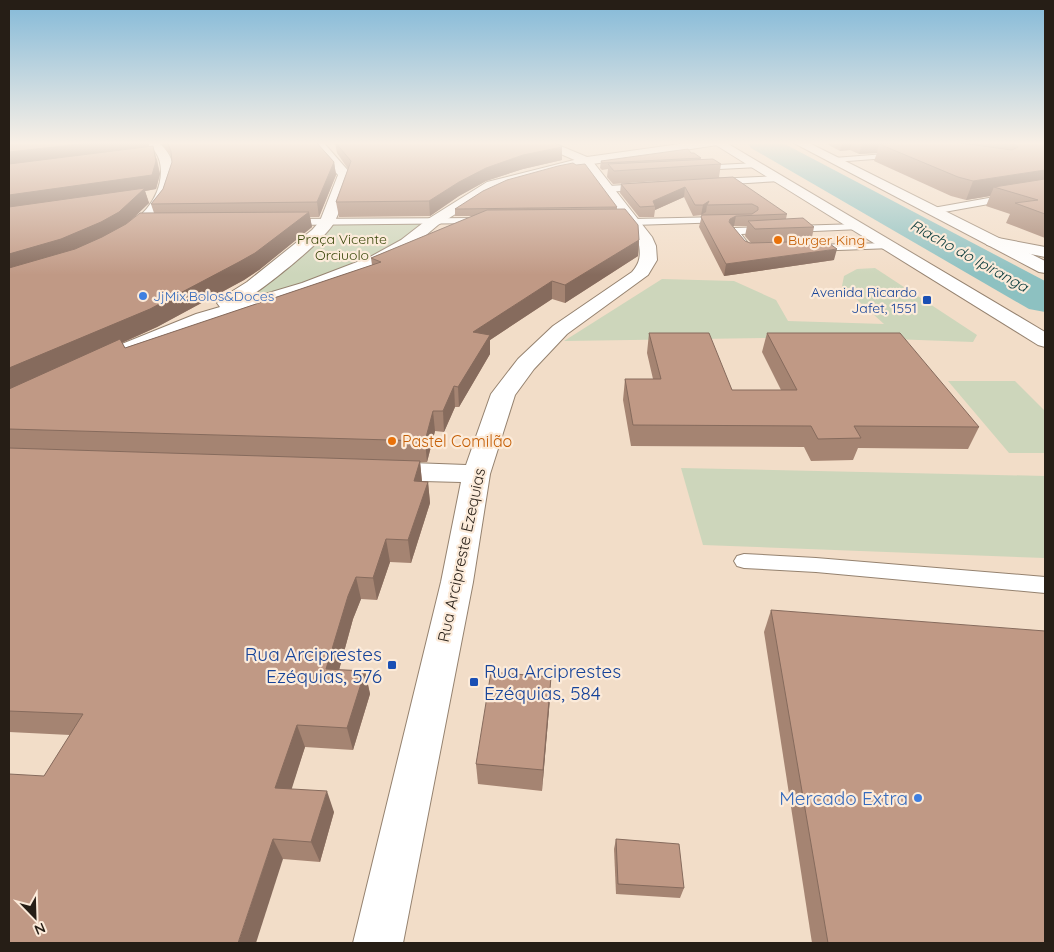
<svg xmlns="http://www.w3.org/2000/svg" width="1054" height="952" font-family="Quicksand,sans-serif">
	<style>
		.green { fill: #cdd6bb }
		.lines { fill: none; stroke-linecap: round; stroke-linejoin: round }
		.river { fill: #8dc1c1; fill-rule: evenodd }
		.lane-casing { stroke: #95826f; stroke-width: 2 }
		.street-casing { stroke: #95826f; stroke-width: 2 }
		.secondary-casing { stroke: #95826f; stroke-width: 2 }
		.primary-casing { stroke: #95826f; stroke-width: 2 }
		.lane { fill: #fff; fill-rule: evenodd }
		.street { fill: #fff; fill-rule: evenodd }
		.secondary { fill: #fff; fill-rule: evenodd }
		.primary { fill: #fff; fill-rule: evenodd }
		.wall { fill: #a58472; fill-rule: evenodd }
		.shaded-wall { fill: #866b5d }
		.building { fill: #c09985; stroke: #866b5d }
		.food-dot { fill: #e8710a; stroke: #fcebda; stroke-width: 2 }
		.shop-dot { fill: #3f7fe0; stroke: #fcebda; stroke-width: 2 }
		.transit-dot { fill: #1a4fb4; stroke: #fcebda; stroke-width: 2 }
		.labels { text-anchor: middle; stroke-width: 4.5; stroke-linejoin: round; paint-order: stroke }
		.far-park-label { font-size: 14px; fill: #394709; stroke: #fcebda }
		.far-food-label { font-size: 14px; fill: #c56008; stroke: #fcebda; text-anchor: start }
		.far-transit-label { font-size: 14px; fill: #164399; stroke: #fcebda; text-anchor: end }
		.far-shop-label { font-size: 14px; fill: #366cbe; stroke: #fcebda; text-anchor: start }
		.far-water-label { font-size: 15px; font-style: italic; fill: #104141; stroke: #fcebda }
		.food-label { font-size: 16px; fill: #c56008; stroke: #fcebda; text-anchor: start }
		.street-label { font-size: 16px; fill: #261e16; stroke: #fcebda }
		.near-transit-label { font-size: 19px; fill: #164399; stroke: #fcebda; text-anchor: end }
		.near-shop-label { font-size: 19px; fill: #366cbe; stroke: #fcebda; text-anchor: end }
	</style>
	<rect width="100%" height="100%" fill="#f2ddc8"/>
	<g class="green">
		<path d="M422 224C415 232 406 237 397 243 350 272 295 286 241 302L279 272 302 257 332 225Z"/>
		<path d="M875 268 977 335 973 342 838 337 564 341 662 279 734 281 776 300 788 321 884 324 842 286 844 276 857 269Z"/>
		<path d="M948 381H1015L1045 411V453H1009Z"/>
		<path d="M681 468 1045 476V558L703 545Z"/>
	</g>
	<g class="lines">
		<path class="river" d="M747 142H781L1045 281V312L1029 309 751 148Z"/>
		<g class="lane-casing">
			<g id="lane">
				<path d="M898 153 902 155 901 157 834 162 830 160 834 158Z"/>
				<path d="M756 163H759V167L699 170 695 168 699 166Z"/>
				<path d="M777 176 780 177V181L715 185 711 182 715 179Z"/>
				<path d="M644 184 647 185V189L608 192 604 189 608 186Z"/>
				<path d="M1045 188V194L933 214 928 211 933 208Z"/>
				<path d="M723 217 726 218V222L633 225 628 222 633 219Z"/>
				<path d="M483 218 488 221 486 223 287 225 282 222 287 219Z"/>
				<path d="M858 224 863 227 861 229 741 234 751 247 746 250 742 249 729 231 734 228Z"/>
				<path d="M888 243 892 244 893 246 892 248 811 251 806 248 811 245Z"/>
				<path d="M744 554 816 558 1045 577V593L816 572 744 568 737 566 734 561 737 556Z"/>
			</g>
		</g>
		<g class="street-casing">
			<g id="street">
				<path d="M145 142H158C191 169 166 211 140 231 133 237 127 243 116 240L114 237 116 234C139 219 160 202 161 172 161 166 160 159 156 153 154 149 149 146 145 142Z"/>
				<path d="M310 142H323L351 174C346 189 342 207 335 221 325 241 265 287 245 300L302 283 370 257 401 240 428 219 487 182 586 157 590 158 652 237 656 246 657 260 648 275 567 334 534 369 515 395 490 474 473 582 403 943H353L441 582 461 482 385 480 375 477 371 471 375 465 385 462 466 465 491 394 518 359 553 326 632 272C641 262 641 253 638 240L583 166 497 188 438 225 413 246 382 265 316 291 210 322 123 360 115 362 107 360 104 355 107 350 196 314 220 307 217 303 220 299 247 282 312 230 320 221 338 175Z"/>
				<path d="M993 237 1045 247V257L987 245 985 242 987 239Z"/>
			</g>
		</g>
		<g class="secondary-casing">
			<path id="secondary" d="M536 142H551L587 157 694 142H723L717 145 586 165 538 144Z"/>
		</g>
		<g class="primary-casing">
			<g id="primary">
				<path d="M711 142H725L1045 332V347L1038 345Z"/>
				<path d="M792 142H807L1045 261V273L1039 272Z"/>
			</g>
		</g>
		<use href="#lane" class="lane"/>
		<use href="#street" class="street"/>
		<use href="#secondary" class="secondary"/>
		<use href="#primary" class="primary"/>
	</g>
	<g class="wall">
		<path d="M9 142H148L149 147 157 159 160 174 156 189 145 191 149 203 132 219 154 213 151 204 163 189 172 162 170 154 160 142H316L334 162 336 175 319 217H310L312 227 259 270 244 280 157 327 122 343 125 348 372 265 371 258 473 216H455V209L617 207V209L639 240 638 256 565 303 552 299 490 340V354L459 407H455L444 432 435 431 427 462H420L422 481 428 482 430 503 411 563 390 562 377 600 361 599 353 619 339 670 365 671 370 694 353 750 305 747 291 789 334 812 320 862 283 859 44 776 70 735 9 732Z"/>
		<path d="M326 142H550L562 147V160L523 169 486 181 459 196 430 216 339 217 336 202 348 169 337 153 335 143H328Z"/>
		<path d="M823 142H1045V238L1006 223 1010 214 986 206 990 196 966 200 951 196 874 161 877 153 859 154 850 150 840 151Z"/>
		<path d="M691 153 701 158V159L721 164 719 177 787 214 786 219 814 227 811 242 834 260 724 276 699 227 702 215 693 216 684 197 655 210 654 217H639L620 193 621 184 674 180 613 184 607 177 608 169 602 170 600 168 601 161ZM734 226H747L745 236 751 243 745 241 733 227Z"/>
		<path d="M649 333 732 390H781L762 352 767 333 979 427 968 449 858 448 853 460 811 461 804 447 631 446 623 400 625 379H653L647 353Z"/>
		<path d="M771 610 1045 943H812L764 632Z"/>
		<path d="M550 698 542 791 478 784 476 764Z"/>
		<path d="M616 839 684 888 680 898 616 894 614 849Z"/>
	</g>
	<g class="shaded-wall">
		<path d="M98 142H148L150 149 9 166V152Z"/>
		<path d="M843 142H852L850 150 840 151Z"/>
		<path d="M863 142H937L879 144 877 153 859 154Z"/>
		<path d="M153 146 160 174 156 189 145 191 149 203 124 227 107 238 9 273V195Z"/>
		<path d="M562 147V160L523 169 486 181 459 196 430 216 429 201 459 182 486 168 523 155Z"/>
		<path d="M334 162 336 175 319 217 317 202Z"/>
		<path d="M1045 170V187H994L990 196 966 200 973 181Z"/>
		<path d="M685 187 684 197 655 210V206L653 201Z"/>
		<path d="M709 201 707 205 706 212 701 215 703 205Z"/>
		<path d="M309 212 312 227 259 270 244 280 157 327 9 393V368Z"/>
		<path d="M736 216 734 226 728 229 730 219Z"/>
		<path d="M639 240 638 256 565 303V285Z"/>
		<path d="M837 249 834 260 724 276 726 264Z"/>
		<path d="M552 281V299L490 340V354L459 407 458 387 473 332Z"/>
		<path d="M454 386 455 407 444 432 443 411Z"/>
		<path d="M433 411 435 431 427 462 425 441Z"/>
		<path d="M420 461 422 483 414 481Z"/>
		<path d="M428 482 430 503 411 563 408 540Z"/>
		<path d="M386 539 390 562 377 600 373 578Z"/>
		<path d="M356 577 361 599 353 619 333 692 326 669 348 596Z"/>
		<path d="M365 671 370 694 353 750 347 728Z"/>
		<path d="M551 677 550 698 542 791 543 770Z"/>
		<path d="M297 725 305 747 285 810 275 788Z"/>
		<path d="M327 791 334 812 320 862 311 842Z"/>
		<path d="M273 839 283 859 256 943H238Z"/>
	</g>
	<g class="building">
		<path d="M9 142H98L9 152Z"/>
		<path d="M167 142H316L334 162 317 202 151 204 163 189 172 162 171 151Z"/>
		<path d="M335 142H550L558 144 562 147 523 155 486 168 459 182 429 201 336 202 351 161Z"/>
		<path d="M913 142H953L1012 150 1018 147 1013 142H1008H1045V170L973 181 958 177 879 144Z"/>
		<path d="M153 146 156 161 152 175 9 195V164Z"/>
		<path d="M688 149 691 153H694L701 158 602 163 601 161Z"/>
		<path d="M713 159 721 164 614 171 608 164Z"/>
		<path d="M573 163 576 165 585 164 617 207 455 209 483 191 507 180 558 166Z"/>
		<path d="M733 177 787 214 736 216 730 219 729 222 745 241 750 243 826 241 837 249 726 264 701 217 702 215 752 214 758 210V207L752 204 707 205 709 201 703 205H695L685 187 653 201 655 206 640 207 621 184Z"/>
		<path d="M1045 179V214L1015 203 1038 200 994 187Z"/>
		<path d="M145 188 119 212 101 222 61 239 9 254V207Z"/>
		<path d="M625 209 638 225 639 240 565 285 552 281 473 332 490 335 458 387 454 386 443 411H433L425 441 9 429V389L120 339 125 348 381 262 371 258 487 210Z"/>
		<path d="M309 212 255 253 239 262 150 309 9 368V268L75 249 102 237 126 224 140 213Z"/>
		<path d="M803 218 814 227 755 229 748 221Z"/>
		<path d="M649 333H709L732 390H797L767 333H900L979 427 854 426 861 438 818 439 811 426 633 425 625 379H661Z"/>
		<path d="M9 448 420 461 414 481 428 482 408 540 386 539 373 578 356 577 348 596 326 669 365 671 347 728 297 725 275 788 327 791 311 842 273 839 238 943H9V774L44 776 83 714 9 711Z"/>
		<path d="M771 610 1045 631V943H828Z"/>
		<path d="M491 672 551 677 543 770 476 764Z"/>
		<path d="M616 839 679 844 684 888 618 884Z"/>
	</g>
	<linearGradient id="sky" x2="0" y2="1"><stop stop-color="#83b9d8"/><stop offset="0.52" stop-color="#f9f0e6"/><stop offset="1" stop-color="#f9f0e6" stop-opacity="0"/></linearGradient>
	<rect width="1054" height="275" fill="url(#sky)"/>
	<g class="food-dot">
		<circle cx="778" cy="240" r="5"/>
		<circle cx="392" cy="441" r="5"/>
	</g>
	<g class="shop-dot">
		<circle cx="143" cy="296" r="5"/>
		<circle cx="918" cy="798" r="5"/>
	</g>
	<g class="transit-dot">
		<rect x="922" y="295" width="10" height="10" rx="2.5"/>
		<rect x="387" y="660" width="10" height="10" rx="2.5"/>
		<rect x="469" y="677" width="10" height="10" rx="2.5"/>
	</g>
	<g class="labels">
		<g class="far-park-label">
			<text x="342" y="244">Praça Vicente<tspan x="342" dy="16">Orciuolo</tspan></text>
		</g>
		<g class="far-food-label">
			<text x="788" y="245">Burger King</text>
		</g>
		<g class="far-transit-label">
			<text x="917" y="297">Avenida Ricardo<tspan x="917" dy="16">Jafet, 1551</tspan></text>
		</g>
		<g class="far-shop-label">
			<text x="153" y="301">JjMix.Bolos&amp;Doces</text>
		</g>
		<g class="far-water-label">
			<text transform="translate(969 256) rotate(29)" y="5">Riacho do Ipiranga</text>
		</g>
		<g class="food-label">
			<text x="402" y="447">Pastel Comilão</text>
		</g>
		<g class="street-label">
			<text transform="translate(461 555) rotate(-78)" y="6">Rua Arcipreste Ezequias</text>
		</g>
		<g class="near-transit-label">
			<text x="382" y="661">Rua Arciprestes<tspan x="382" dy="22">Ezéquias, 576</tspan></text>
			<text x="484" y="678" text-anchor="start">Rua Arciprestes<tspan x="484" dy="22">Ezéquias, 584</tspan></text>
		</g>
		<g class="near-shop-label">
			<text x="908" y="805">Mercado Extra</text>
		</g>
	</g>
	<rect width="1054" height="952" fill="none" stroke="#261e16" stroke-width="20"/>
	<g transform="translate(35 917) rotate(157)" stroke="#fcebda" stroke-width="4" paint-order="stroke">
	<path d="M0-4L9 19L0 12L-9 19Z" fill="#261e16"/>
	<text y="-8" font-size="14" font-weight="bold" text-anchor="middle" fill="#261e16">N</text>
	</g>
</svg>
